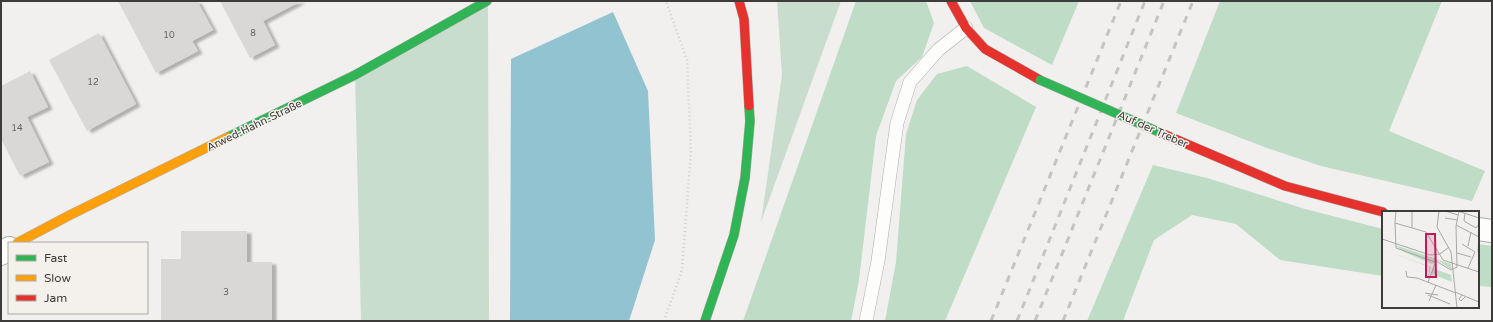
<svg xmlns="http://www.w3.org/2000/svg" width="1493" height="322" font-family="'Varela Round',sans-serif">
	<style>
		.green { fill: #c9ddce }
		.forest { fill: #bedcc6 }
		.water { fill: #92c3d1 }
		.building { fill: #d9d8d6; filter: url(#shadow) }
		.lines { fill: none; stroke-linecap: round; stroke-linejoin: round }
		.lane-casing { stroke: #adabaa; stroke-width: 14 }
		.street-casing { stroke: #adabaa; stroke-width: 24 }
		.fast-casing { stroke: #adabaa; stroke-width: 10 }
		.slow-casing { stroke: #adabaa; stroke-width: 10 }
		.jam-casing { stroke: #adabaa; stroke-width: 10 }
		.path { stroke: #cfcfcf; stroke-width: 2.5; stroke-dasharray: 1 3; stroke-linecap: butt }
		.lane { stroke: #fdfdfc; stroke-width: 13 }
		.street { stroke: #fdfdfc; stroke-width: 22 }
		.fast { stroke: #30b455; stroke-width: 9 }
		.slow { stroke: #ff9f0a; stroke-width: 9 }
		.jam { stroke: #e5322d; stroke-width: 9 }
		.rail { stroke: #c4c4c4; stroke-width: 3; stroke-dasharray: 7 7; stroke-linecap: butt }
		.fast-bridge-casing { stroke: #adabaa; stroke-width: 10; stroke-linecap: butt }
		.fast-bridge { stroke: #30b455; stroke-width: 9 }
		.labels { text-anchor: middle; stroke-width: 3; stroke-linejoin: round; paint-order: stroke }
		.number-label { font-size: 9px; fill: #666463 }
		.street-label { font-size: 11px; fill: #3d3c3a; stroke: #f4f1ec }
		.inset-road { fill: none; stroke: #aaa8a6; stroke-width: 1 }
		.view { fill: #c2185b; fill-opacity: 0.15; stroke: #c2185b; stroke-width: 2 }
		.inset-edge { fill: none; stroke: #3d3c3a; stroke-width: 2 }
	</style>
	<defs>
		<filter id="shadow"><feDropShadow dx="4.5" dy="2.5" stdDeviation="1" flood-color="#0004"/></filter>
	</defs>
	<rect width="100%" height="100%" fill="#f2f0ee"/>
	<g class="green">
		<path d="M488 1 489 321H361L355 75Z"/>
		<path d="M777 1H841L761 222 782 75Z"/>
	</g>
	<g class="forest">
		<path d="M856 1H926L934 23 922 57 896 81 876 136 859 280 851 321H743Z"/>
		<path d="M970 1H1079L1052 65 984 28Z"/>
		<path d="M1220 1H1442L1389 131 1485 171 1472 201 1321 166 1267 148 1176 113Z"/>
		<path d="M967 66 1036 107 945 321H885L896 262 906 134 917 100 937 74Z"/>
		<path d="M1153 165 1207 178 1305 209 1383 229V276L1280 260 1236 224 1192 215 1154 240 1123 321H1087Z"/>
		<path d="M1478 244 1492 246V287L1478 286Z"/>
	</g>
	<path class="water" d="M613 12 648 91 655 240 629 321H510L511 59Z"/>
	<g class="building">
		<path d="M118 1H197L213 30 192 41 198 51 156 73Z"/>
		<path d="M220 1H301L263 21 275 45 250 58Z"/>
		<path d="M99 33 136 104 87 131 49 60Z"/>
		<path d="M30 71 48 107 27 117 49 162 20 176 1 139V86Z"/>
		<path d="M181 231H247V262H272V321H161V259H181Z"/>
	</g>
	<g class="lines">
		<g class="lane-casing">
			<path id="lane" d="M866 321 878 261 897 123 910 82 938 50 966 28"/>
		</g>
		<g class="street-casing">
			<g id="street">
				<path d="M1478 229 1492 231"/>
				<path d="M1 254 9 248"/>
			</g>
		</g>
		<g class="fast-casing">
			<g id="fast">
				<path d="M228 137 355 75 487 1"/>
				<path d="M705 321 734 235 745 178 750 121 749 106"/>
			</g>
		</g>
		<g class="slow-casing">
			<path id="slow" d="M17 243 70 215 228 137"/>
		</g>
		<g class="jam-casing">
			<g id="jam">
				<path d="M739 1 744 19 749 106"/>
				<path d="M951 1 966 28 985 49 1040 80"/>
				<path d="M1161 133 1285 186 1383 212"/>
			</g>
		</g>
		<path class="path" d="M664 321 682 270 691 151 687 60 666 1"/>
		<use href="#lane" class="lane"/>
		<use href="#street" class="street"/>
		<use href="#fast" class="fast"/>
		<use href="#slow" class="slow"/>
		<use href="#jam" class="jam"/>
		<g class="rail">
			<path d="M991 321 1121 1"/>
			<path d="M1017 321 1145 1"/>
			<path d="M1035 321 1164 1"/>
			<path d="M1063 321 1193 1"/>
		</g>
		<g class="fast-bridge-casing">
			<path id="fast-bridge" d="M1040 80 1161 133"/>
		</g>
		<use href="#fast-bridge" class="fast-bridge"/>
	</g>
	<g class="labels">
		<g class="number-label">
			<text x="253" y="36">8</text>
			<text x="169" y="38">10</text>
			<text x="93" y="85">12</text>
			<text x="17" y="131">14</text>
			<text x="226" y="295">3</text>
		</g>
		<g class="street-label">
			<text transform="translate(254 125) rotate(-26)" y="4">Arwed-Hahn-Straße</text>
			<text transform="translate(1153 129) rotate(24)" y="4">Auf der Treber</text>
		</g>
	</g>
	<g transform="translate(1382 211)">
		<rect width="97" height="97" fill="#f2f0ee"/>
		<path d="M13 34 69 53 70 59 57 50 50 53 22 41ZM0 38 49 56 46 70 47 56ZM50 57 69 64 70 71 50 63Z" fill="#bedcc6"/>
		<path class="inset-road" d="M30 0V17M57 0 55 16 69 41 75 97M63 0 76 4M76 0 97 7M83 2 82 10 94 17 97 13M63 7 75 9M13 12 14 0M74 14 97 26 96 41M0 28 48 44 58 43 67 36M80 33 93 41 86 57M86 35 89 21M75 42 89 46M53 51 14 37 13 12 44 21 61 49 97 61M24 60 25 66 35 67 74 82M46 71 54 50 69 59 75 56 74 15 77 0M73 81 97 91M43 82 56 84M46 84 68 93M80 84 77 88 79 90 83 86M47 90 54 74"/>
		<path class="view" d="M44 23H53L54 66H44Z"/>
		<rect width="97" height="97" class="inset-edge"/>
	</g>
	<rect width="1493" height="322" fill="none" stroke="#3d3c3a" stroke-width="4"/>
	<rect x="8" y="242" width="140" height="72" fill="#f4f1ec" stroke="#aba9a5"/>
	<rect x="16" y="255" width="20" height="6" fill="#30b455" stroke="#aba9a5"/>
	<text x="44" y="262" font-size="12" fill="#3d3c3a">Fast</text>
	<rect x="16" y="275" width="20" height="6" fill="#ff9f0a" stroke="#aba9a5"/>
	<text x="44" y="282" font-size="12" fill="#3d3c3a">Slow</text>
	<rect x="16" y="295" width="20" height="6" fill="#e5322d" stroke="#aba9a5"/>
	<text x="44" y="302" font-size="12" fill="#3d3c3a">Jam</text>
</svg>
